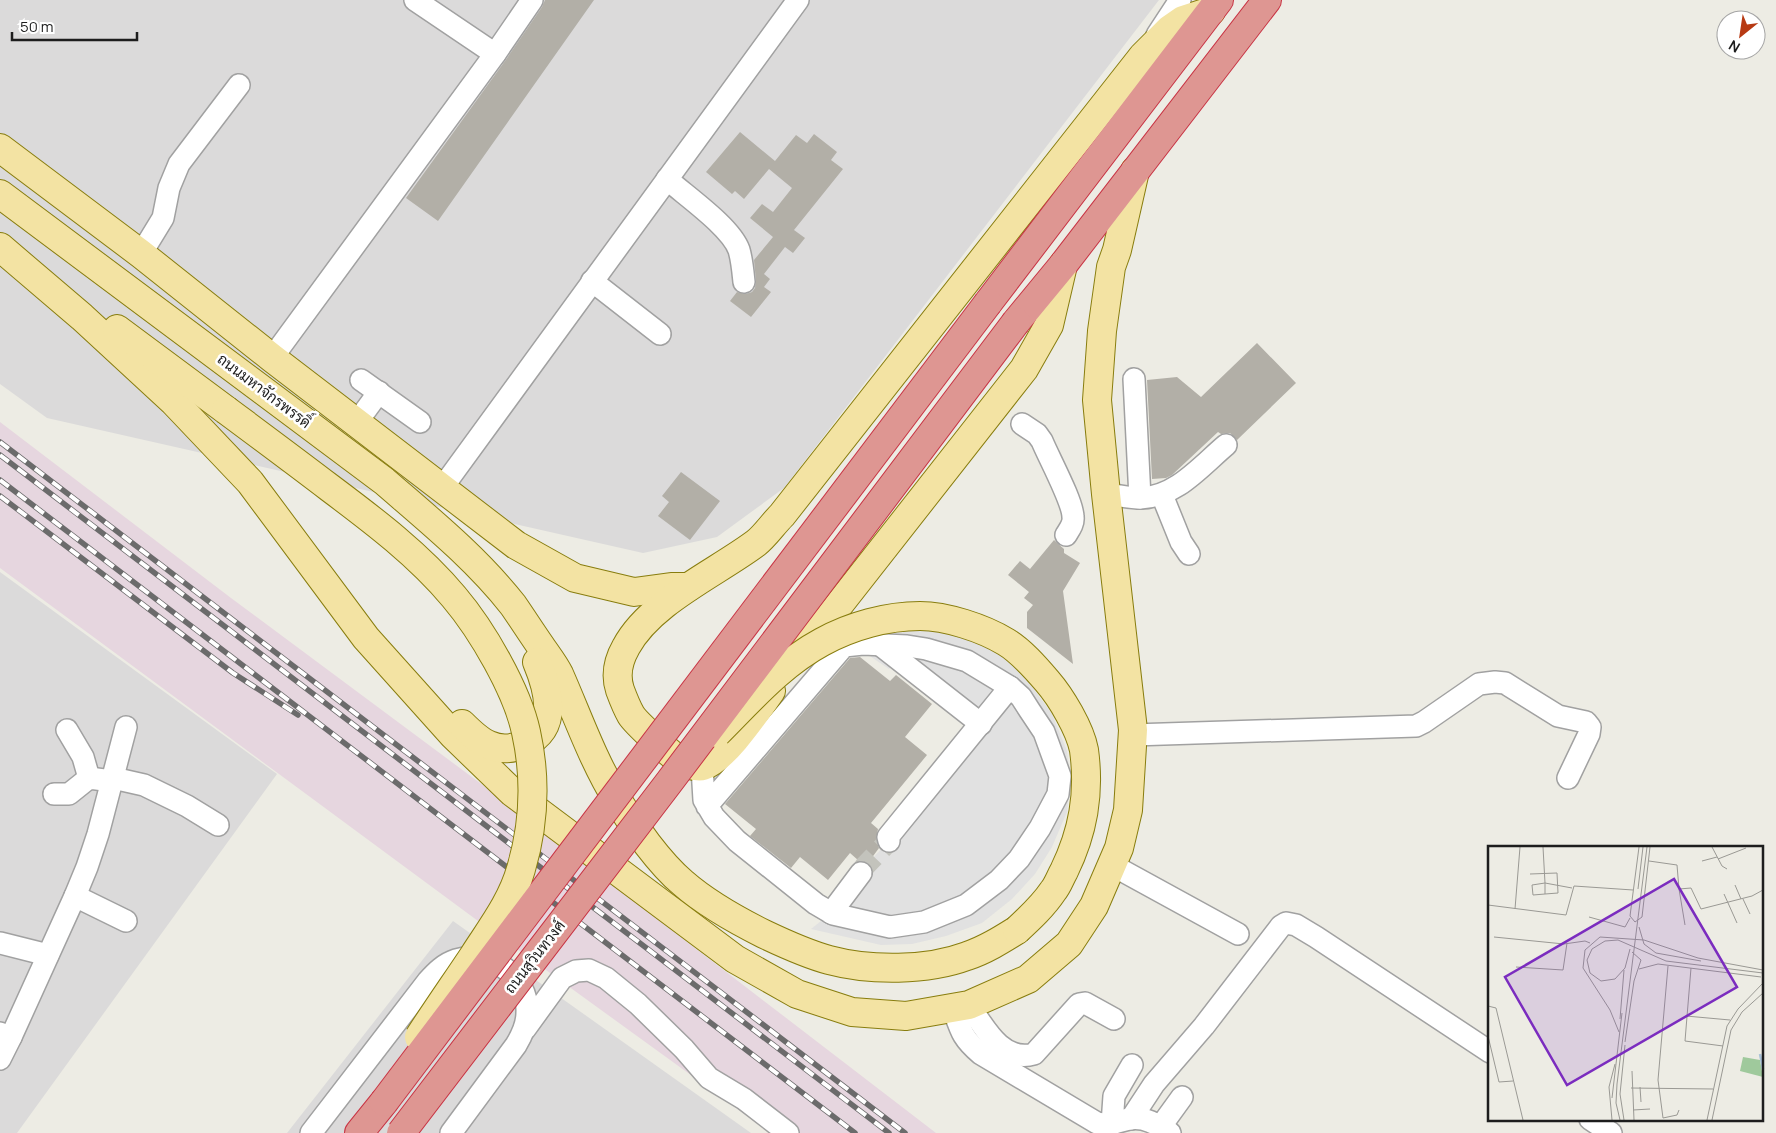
<svg xmlns="http://www.w3.org/2000/svg" width="1776" height="1133" font-family="Manrope,Sarabun,sans-serif">
	<style>
		.residential { fill: #dbdada }
		.industrial { fill: #e6d6df }
		.parking { fill: #e1e1e1 }
		.building { fill: #b2afa7 }
		.lines { fill: none; stroke-linecap: round; stroke-linejoin: round }
		.minor-tunnel { stroke: #c3c3bc; stroke-width: 21; stroke-dasharray: 21 11; stroke-linecap: butt }
		.minor-casing { stroke: #a1a1a1; stroke-width: 24 }
		.major-casing { stroke: #887d0e; stroke-width: 30 }
		.highway-casing { stroke: #c83444; stroke-width: 30 }
		.minor { stroke: #fff; stroke-width: 21 }
		.major { stroke: #f3e3a3; stroke-width: 28 }
		.highway { stroke: #de9692; stroke-width: 28 }
		.rail-casing { stroke: #6b6b6b; stroke-width: 5.5 }
		.rail { stroke: #fff; stroke-width: 4; stroke-dasharray: 11; stroke-linecap: butt }
		.major-bridge-casing { stroke: #887d0e; stroke-width: 30; stroke-linecap: butt }
		.highway-bridge-casing { stroke: #c83444; stroke-width: 30; stroke-linecap: butt }
		.major-bridge { stroke: #f3e3a3; stroke-width: 28 }
		.highway-bridge { stroke: #de9692; stroke-width: 28 }
		.labels { text-anchor: middle; stroke-width: 5; stroke-linejoin: round; paint-order: stroke }
		.street-label { font-size: 15px; fill: #1d1d1d; stroke: #fff }
		.inset-river { fill: none; stroke: #a8c1d7; stroke-width: 2.5 }
		.inset-road { fill: none; stroke: #9a9994; stroke-width: 1 }
		.view { fill: #7b2cbf; fill-opacity: 0.15; stroke: #7b2cbf; stroke-width: 2.5 }
		.inset-edge { fill: none; stroke: #1d1d1d; stroke-width: 2.5 }
	</style>
	<rect width="100%" height="100%" fill="#edece4"/>
	<g class="residential">
		<path d="M0 0H1159L784 488 717 537 643 553 47 418 0 384Z"/>
		<path d="M0 572 277 774 17 1133H0Z"/>
		<path d="M453 921 751 1133H287Z"/>
	</g>
	<path class="industrial" d="M0 422 231 598 484 786 936 1133H771L474 918 0 568Z"/>
	<path class="parking" d="M920 628 947 630 980 640 1009 662 1031 685 1052 714 1067 751 1070 776 1067 812 1052 847 1035 874 1012 899 982 923 946 936 912 944 881 945 811 929 831 913 865 866 889 841 976 730 894 664 889 669 849 642 879 633Z"/>
	<g class="building">
		<path d="M545 0H594L438 221 406 198 505 61 542 7Z"/>
		<path d="M740 132 775 161 796 135 807 143 814 134 837 152 831 160 843 169 794 230 805 238 793 253 785 247 764 274 770 279 764 287 771 292 751 317 730 301 737 292 746 294 752 292 755 288 756 281 754 260 773 237 750 218 762 204 773 212 792 188 769 169 744 199 735 191 732 194 706 172Z"/>
		<path d="M1257 343 1296 383 1237 440 1230 433 1221 434 1218 432 1172 475 1166 478 1152 479 1147 380 1177 377 1201 397Z"/>
		<path d="M681 472 720 501 690 540 658 516 669 502 662 496Z"/>
		<path d="M1054 540 1064 549V553L1080 563 1063 591 1073 664 1027 628V612L1033 605 1024 598 1029 592 1008 575 1020 561 1030 569Z"/>
		<path d="M860 657 890 681 896 675 932 704 905 737 927 755 871 823 878 829 876 840 879 848 868 863 859 861 850 853 828 880 800 857 791 868 750 836 756 829 725 804 850 658Z"/>
	</g>
	<g class="lines">
		<path class="minor-tunnel" d="M861 873 865 866 889 841"/>
		<g class="minor-casing">
			<g id="minor">
				<path d="M415 0 495 54"/>
				<path d="M1157 35 1180 0"/>
				<path d="M667 179C686 196 731 227 739 250 742 260 743 272 744 282"/>
				<path d="M141 254 163 218 169 188 179 164 239 85"/>
				<path d="M592 281 660 334"/>
				<path d="M272 358 495 54 532 0"/>
				<path d="M1134 379 1140 498"/>
				<path d="M361 380 420 422"/>
				<path d="M357 422 379 392"/>
				<path d="M1022 424 1037 434 1042 441C1049 458 1073 502 1073 517 1074 524 1069 530 1066 535"/>
				<path d="M442 488 798 0"/>
				<path d="M1106 494C1117 495 1130 498 1141 498 1176 497 1201 466 1226 445"/>
				<path d="M1162 495 1181 542 1189 554"/>
				<path d="M879 644 981 724"/>
				<path d="M67 730 83 757 89 778"/>
				<path d="M1133 735 1416 726 1424 722 1479 684 1495 682 1505 683 1558 716 1586 722 1590 727 1589 734 1568 778"/>
				<path d="M702 767 704 800 714 817 737 841 816 904 833 914 890 927 924 922 966 905 999 880 1019 859 1040 828 1058 794 1060 776 1044 732 1030 711 1021 697 1010 687 967 661 926 649 907 646 863 644 844 646 707 806"/>
				<path d="M113 778 144 785 187 806 218 825"/>
				<path d="M54 794H69L89 778 112 781"/>
				<path d="M889 841 888 837 1010 687"/>
				<path d="M1112 865 1238 934"/>
				<path d="M75 896 126 921"/>
				<path d="M831 913 861 873"/>
				<path d="M0 943 48 955"/>
				<path d="M969 1005C984 1027 1002 1063 1034 1054L1079 1004 1085 1003 1114 1019"/>
				<path d="M953 1008C961 1031 962 1038 981 1054L1097 1123C1109 1126 1117 1122 1129 1119 1145 1116 1158 1125 1170 1133"/>
				<path d="M525 1029 562 978 576 971 589 970 606 978 638 1004 684 1049 709 1078 744 1099 788 1133"/>
				<path d="M0 1033 11 1037 0 1059"/>
				<path d="M11 1037 75 896 87 867 98 834 126 727"/>
				<path d="M1131 1119 1154 1084 1204 1026 1281 926 1286 923 1296 925 1316 937 1490 1052"/>
				<path d="M1590 1119 1611 1133"/>
				<path d="M1112 1124 1114 1096 1132 1065"/>
				<path d="M1161 1126 1182 1097"/>
				<path d="M311 1133 428 981C436 972 444 964 456 960 490 949 529 976 527 1013 527 1025 522 1035 516 1045L451 1133"/>
			</g>
		</g>
		<g class="major-casing">
			<g id="major">
				<path d="M0 148 141 254 272 358 516 545 575 578 634 592 671 587H688"/>
				<path d="M0 194 384 481C429 520 476 558 513 605 522 618 531 632 540 645 546 654 554 664 559 674 578 717 593 761 618 801 633 826 660 864 683 883 707 904 736 920 764 934 785 944 807 954 829 960 870 971 927 971 967 956 985 950 1001 940 1017 930"/>
				<path d="M0 247 82 317 174 402 250 482 366 638 453 735 512 792 735 959 797 994 852 1012 906 1016 969 1005 1028 979 1069 944 1094 906 1119 848 1128 810 1133 730 1106 494 1097 400 1102 331 1111 267 1117 250 1135 171"/>
				<path d="M117 329 226 410"/>
				<path d="M798 657 1024 369 1049 325 1063 265"/>
				<path d="M771 691C757 710 725 759 703 766 697 768 687 764 681 761 673 757 636 723 631 715 627 708 623 698 620 690 615 675 618 661 626 647 650 602 716 573 756 543 765 536 773 524 782 515L1143 56 1170 29 1183 20 1211 11"/>
				<path d="M462 724C470 732 479 741 489 745 500 750 513 749 524 744 559 728 549 691 537 662"/>
			</g>
		</g>
		<g class="highway-casing">
			<g id="highway">
				<path d="M988 303 1219 0"/>
				<path d="M1016 322 1063 265 1267 0"/>
				<path d="M359 1133 384 1102"/>
			</g>
		</g>
		<use href="#minor" class="minor"/>
		<use href="#major" class="major"/>
		<use href="#highway" class="highway"/>
		<g class="rail-casing">
			<g id="rail">
				<path d="M0 442 905 1133"/>
				<path d="M0 455 889 1133"/>
				<path d="M0 480 855 1133"/>
				<path d="M0 496 233 673 298 715"/>
			</g>
		</g>
		<use href="#rail" class="rail"/>
		<g class="major-bridge-casing">
			<g id="major-bridge">
				<path d="M226 410C261 436 296 462 330 488 374 521 419 555 454 597 482 630 517 690 526 732 536 777 534 825 521 869 512 901 492 927 474 955 456 982 437 1009 419 1037"/>
				<path d="M717 733C750 700 781 664 822 642 851 626 887 616 920 616 946 616 983 628 1006 642 1021 651 1035 667 1047 681 1061 697 1080 729 1084 750 1090 794 1083 832 1064 871 1060 878 1058 885 1053 891 1043 906 1030 918 1017 930"/>
			</g>
		</g>
		<g class="highway-bridge-casing">
			<g id="highway-bridge">
				<path d="M384 1102 988 303"/>
				<path d="M401 1133 670 781 1016 322"/>
			</g>
		</g>
		<use href="#major-bridge" class="major-bridge"/>
		<use href="#highway-bridge" class="highway-bridge"/>
	</g>
	<g class="labels">
		<g class="street-label">
			<text transform="translate(264 391) rotate(37)" y="5">ถนนมหาจักรพรรดิ์</text>
			<text transform="translate(535 957) rotate(-52)" y="5">ถนนสุวินทวงศ์</text>
		</g>
	</g>
	<g transform="translate(1488 846)">
		<rect width="275" height="275" fill="#edece4"/>
		<path d="M255 211 272 214 275 231 252 225Z" fill="#9fc99c"/>
		<path class="inset-river" d="M272 208 275 223"/>
		<path class="inset-road" d="M55 1 57 37 84 42M151 1 142 70 147 76 154 71 162 1M224 1 234 20 239 23M230 13 258 2M161 15 189 19 191 43 203 42 213 63 264 50 275 44M214 15 229 11M42 28 69 27 70 47 57 48 45 49 44 39 57 37V48M247 39 253 53M150 43 155 1M191 43 197 79M236 48 249 77M255 53 262 68M0 59 78 69 86 40 145 44M27 63 32 1M101 71 137 81 142 72M151 81 156 98 168 107 213 115M6 91 76 98 97 95 102 97M142 103 137 122 127 133 113 135 102 127 99 114 104 103 117 95 130 94 178 115 275 127M180 120 170 234 175 272 189 269 191 264M28 121 75 124 79 97M203 122 197 195 235 200M151 123 170 118 273 131M0 160 8 162 35 274M198 170 242 174M132 173 136 124M131 186 122 164 95 122 97 104 112 91 156 94 210 112 275 124M0 190 11 236 25 235M137 196 146 135 153 114 144 106M144 225 146 274M152 241 153 256M143 242 225 243M124 252 134 167M145 264 162 263M124 274 121 241 127 218M132 274 128 257 129 238 159 1M136 274 132 248 137 199M219 274 239 180 250 163 275 137M224 274 243 184 254 166 275 147"/>
		<path class="view" d="M186 33 249 141 79 239 17 131Z"/>
		<rect width="275" height="275" class="inset-edge"/>
	</g>
	<g transform="translate(1741 35) rotate(210)"><circle r="24" fill="#ffffff" stroke="#a5a5a5"/>
	<path d="M0-4L9 19L0 12L-9 19Z" fill="#b73a13"/>
	<text y="-8" font-size="14" font-weight="bold" text-anchor="middle" fill="#1d1d1d">N</text>
	</g>
	<path d="M12 32v8h125v-8" fill="none" stroke="#1d1d1d" stroke-width="2.5"/>
	<text x="20" y="32" font-size="15" fill="#1d1d1d" stroke="#ffffff" stroke-width="4" paint-order="stroke">50 m</text>
</svg>
